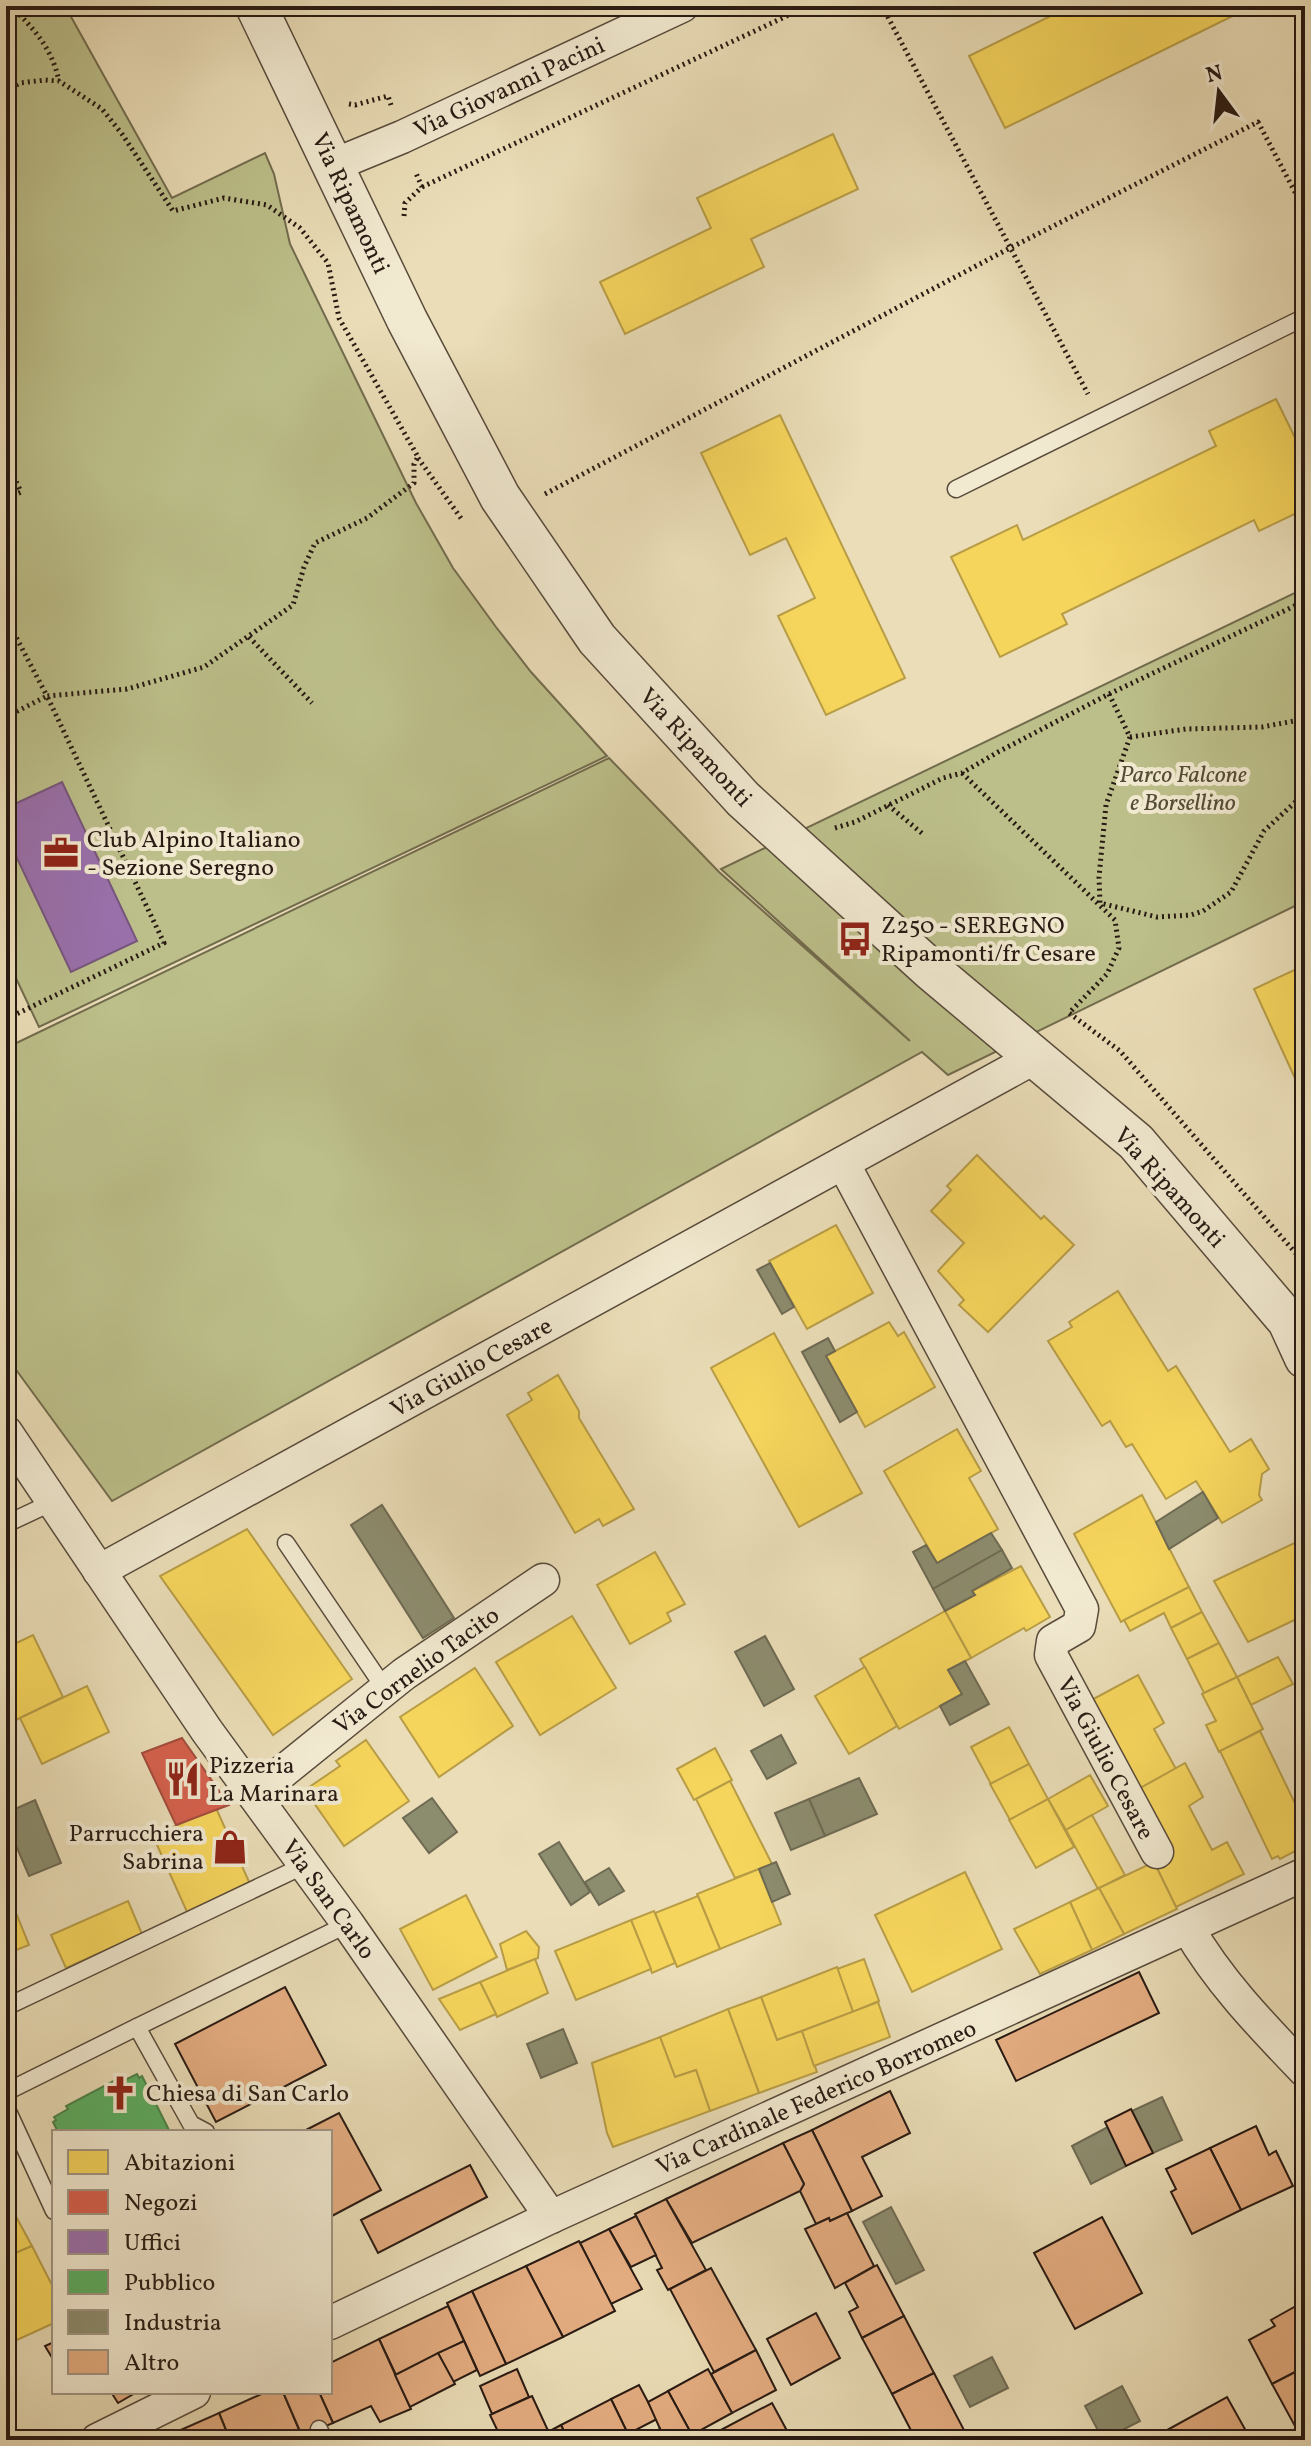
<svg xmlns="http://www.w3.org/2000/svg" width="1311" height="2446" font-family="Vollkorn,serif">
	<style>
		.green { fill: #bcbf8a; stroke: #726c4e; stroke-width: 2 }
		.homes { fill: #f6d55c; stroke: #b89d46; stroke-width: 2 }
		.shops { fill: #d6604d; stroke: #a24b3c; stroke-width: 2 }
		.offices { fill: #9970ab; stroke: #77567d; stroke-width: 2 }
		.public { fill: #5aae61; stroke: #4b824a; stroke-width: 2 }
		.industry { fill: #8c8c6e; stroke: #6e6a53; stroke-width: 2 }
		.building { fill: #e4ad81; stroke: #281a13; stroke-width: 2 }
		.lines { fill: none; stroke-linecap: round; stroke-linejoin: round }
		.service-casing { stroke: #584b3c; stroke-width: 19 }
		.minor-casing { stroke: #584b3c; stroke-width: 35 }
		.tertiary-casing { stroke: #584b3c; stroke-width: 43 }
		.path { stroke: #281a13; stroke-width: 5; stroke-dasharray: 2 4; stroke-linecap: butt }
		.service { stroke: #f1e9d0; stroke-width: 16 }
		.minor { stroke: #f1e9d0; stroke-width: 32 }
		.tertiary { stroke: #f1e9d0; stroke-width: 40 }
		.labels { text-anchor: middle; stroke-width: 8; stroke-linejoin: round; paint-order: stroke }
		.street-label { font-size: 24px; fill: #281a13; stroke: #f1e9d0 }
		.park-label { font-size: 24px; font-style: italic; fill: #544c37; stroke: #f1e9d0 }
		.poi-label { font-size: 24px; fill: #281a13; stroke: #f1e9d0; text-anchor: start }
	</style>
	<rect width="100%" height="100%" fill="#eaddb7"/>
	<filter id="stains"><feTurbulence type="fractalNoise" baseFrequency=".0025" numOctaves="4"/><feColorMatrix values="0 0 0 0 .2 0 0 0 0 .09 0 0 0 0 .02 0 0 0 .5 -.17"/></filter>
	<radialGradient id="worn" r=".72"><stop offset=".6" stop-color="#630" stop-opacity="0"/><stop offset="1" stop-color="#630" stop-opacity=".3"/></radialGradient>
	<g class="green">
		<path d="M6 6H65L172 198 265 153 274 174 290 244 416 503 453 568 496 627 531 672 607 756 39 1027 6 957Z"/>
		<path d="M1305 588V901L948 1075 922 1052 112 1501 6 1356V1048L609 758 719 872 910 1041 721 869Z"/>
	</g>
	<g class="homes">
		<path d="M1071 6H1250L1251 7 1005 128 969 56Z"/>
		<path d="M833 134 858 189 751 239 764 267 625 334 600 282 711 228 697 198Z"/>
		<path d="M1276 399 1305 458V509L1259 531 1254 520 1062 614 1067 624 1000 657 951 557 1017 525 1023 540 1216 446 1209 431Z"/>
		<path d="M780 415 905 678 826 715 778 616 815 598 786 538 750 555 701 453Z"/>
		<path d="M1305 965V1100L1254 989Z"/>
		<path d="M977 1155 1041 1219 1044 1216 1074 1245 988 1332 959 1305 964 1300 938 1271 964 1243 931 1211 951 1190 947 1186Z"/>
		<path d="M836 1225 873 1293 807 1329 769 1261Z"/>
		<path d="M1118 1291 1168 1371 1176 1366 1230 1452 1251 1439 1269 1469 1262 1474 1259 1495 1262 1500 1222 1523 1196 1481 1166 1499 1132 1444 1126 1447 1110 1421 1102 1426 1048 1341 1072 1327 1069 1322Z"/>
		<path d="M889 1322 898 1336 904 1332 935 1387 865 1427 826 1356Z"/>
		<path d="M774 1333 862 1493 799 1527 711 1368Z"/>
		<path d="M558 1375 579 1411V1418L634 1509 603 1526 599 1519 575 1533 507 1415 532 1400 528 1393Z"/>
		<path d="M957 1429 981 1471 969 1478 998 1529 937 1563 884 1471Z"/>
		<path d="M1142 1495 1189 1587 1121 1622 1074 1534Z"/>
		<path d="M247 1529 352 1679 273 1735 160 1576Z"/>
		<path d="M1305 1538V1615L1248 1642 1214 1581Z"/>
		<path d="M655 1552 685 1604 667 1613 671 1621 630 1644 597 1585Z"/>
		<path d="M1021 1566 1050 1617 1026 1631 1024 1628 971 1658 945 1611 975 1595 972 1591Z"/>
		<path d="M1189 1587 1202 1612 1171 1628 1164 1613 1130 1631 1124 1620Z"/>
		<path d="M945 1611 971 1658 948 1670 962 1694 899 1729 860 1659Z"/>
		<path d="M1202 1612 1219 1643 1187 1659 1171 1628Z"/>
		<path d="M572 1616 616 1688 540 1735 496 1662Z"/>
		<path d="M33 1635 63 1697 6 1725V1648Z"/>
		<path d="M1219 1643 1237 1677 1204 1693 1187 1659Z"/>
		<path d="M1278 1657 1293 1684 1251 1705 1237 1677Z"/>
		<path d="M865 1667 897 1726 849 1754 815 1696Z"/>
		<path d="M475 1668 513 1726 439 1777 400 1717Z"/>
		<path d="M1138 1675 1164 1723 1154 1729 1176 1769 1135 1791 1086 1703Z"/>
		<path d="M1237 1677 1263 1729 1219 1752 1206 1725 1216 1721 1202 1694Z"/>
		<path d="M87 1686 109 1732 42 1764 20 1718Z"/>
		<path d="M1009 1727 1029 1764 991 1784 971 1747Z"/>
		<path d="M1260 1731 1305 1824V1846L1280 1859 1278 1856 1272 1859 1220 1751Z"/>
		<path d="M366 1740 409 1801 344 1846 305 1790 340 1766 336 1761Z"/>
		<path d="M715 1748 732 1780 694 1800 677 1769Z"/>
		<path d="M1185 1763 1203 1797 1189 1806 1212 1850 1227 1842 1244 1874 1176 1907 1153 1860 1135 1791Z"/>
		<path d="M1029 1764 1048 1799 1010 1820 990 1784Z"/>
		<path d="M1090 1775 1108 1806 1066 1830 1048 1799Z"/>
		<path d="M730 1781 772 1864 735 1878 696 1799Z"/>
		<path d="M1048 1799 1074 1847 1036 1868 1009 1820Z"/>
		<path d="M216 1808 250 1884 187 1912 153 1836Z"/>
		<path d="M1092 1815 1125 1875 1098 1889 1066 1830Z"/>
		<path d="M1154 1862 1177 1909 1124 1934 1099 1888Z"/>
		<path d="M759 1869 781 1924 720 1949 697 1894Z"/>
		<path d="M965 1872 1002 1949 912 1992 875 1915Z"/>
		<path d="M6 1888 29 1945 6 1954Z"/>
		<path d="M1099 1888 1124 1934 1092 1950 1070 1902Z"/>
		<path d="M466 1895 497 1957 433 1990 400 1929Z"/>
		<path d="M698 1896 720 1949 677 1967 655 1913Z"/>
		<path d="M128 1901 142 1934 66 1968 51 1935Z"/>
		<path d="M1070 1902 1092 1950 1040 1974 1014 1929Z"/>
		<path d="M654 1911 675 1963 652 1973 631 1920Z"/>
		<path d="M631 1920 651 1969 576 2000 555 1951Z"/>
		<path d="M526 1931 539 1947 538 1958 507 1970 500 1944Z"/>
		<path d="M535 1959 548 1993 497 2017 480 1982Z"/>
		<path d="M864 1959 879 2001 853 2012 837 1969Z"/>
		<path d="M837 1967 853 2012 777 2040 761 1997Z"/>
		<path d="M480 1982 496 2014 460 2030 439 1999Z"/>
		<path d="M761 1997 777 2040 802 2031 817 2072 759 2093 728 2009Z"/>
		<path d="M878 2002 890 2037 814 2066 802 2031Z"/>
		<path d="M728 2009 759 2093 710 2111 696 2070 675 2077 660 2037Z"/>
		<path d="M660 2037 675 2077 696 2070 710 2111 613 2147 607 2133 592 2063Z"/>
		<path d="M6 2198 32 2246 6 2257Z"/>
		<path d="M32 2246 54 2289V2323L6 2345V2257Z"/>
	</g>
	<path class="shops" d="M182 1738 229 1805 176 1825 142 1753Z"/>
	<path class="offices" d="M62 782 137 941 71 972 6 835V808Z"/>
	<path class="public" d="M137 2074 139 2078 142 2076 170 2132H58L53 2122 56 2120 54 2117 68 2109 66 2106 121 2077 123 2081Z"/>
	<g class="industry">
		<path d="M770 1263 794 1307 782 1314 757 1270Z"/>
		<path d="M828 1338 835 1351 826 1356 857 1412 840 1422 802 1352Z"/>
		<path d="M1203 1492 1218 1518 1169 1549 1156 1522Z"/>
		<path d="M382 1505 454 1618 423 1638 351 1525Z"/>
		<path d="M991 1533 1002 1550 933 1589 913 1552 926 1545 937 1563Z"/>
		<path d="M1002 1550 1012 1568 972 1591 975 1595 945 1611 933 1589Z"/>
		<path d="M765 1636 794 1689 764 1706 735 1652Z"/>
		<path d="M965 1661 989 1704 950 1725 940 1706 962 1694 948 1670Z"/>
		<path d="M781 1735 796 1763 767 1779 751 1751Z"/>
		<path d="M859 1778 877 1814 825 1836 809 1799Z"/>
		<path d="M432 1798 457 1832 429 1853 403 1818Z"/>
		<path d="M809 1799 825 1836 791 1850 775 1813Z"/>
		<path d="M35 1800 61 1863 29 1876 6 1822V1813Z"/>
		<path d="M559 1842 590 1892 571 1905 539 1854Z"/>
		<path d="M776 1862 790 1894 772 1902 759 1869Z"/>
		<path d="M609 1868 624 1891 599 1905 585 1882Z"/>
		<path d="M563 2029 577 2063 541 2078 527 2044Z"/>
		<path d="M1162 2097 1182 2140 1153 2153 1132 2111Z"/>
		<path d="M1108 2127 1126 2166 1091 2184 1072 2146Z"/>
		<path d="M891 2207 924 2270 896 2284 863 2222Z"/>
		<path d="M992 2357 1008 2388 970 2407 954 2376Z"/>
		<path d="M1122 2386 1140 2421 1103 2440 1085 2406Z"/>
	</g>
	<g class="building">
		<path d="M1139 1972 1159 2013 1016 2081 996 2040Z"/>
		<path d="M285 1987 326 2065 216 2122 175 2044Z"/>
		<path d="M890 2091 910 2133 862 2157 882 2196 852 2211 812 2130Z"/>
		<path d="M1131 2109 1153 2153 1126 2166 1105 2122Z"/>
		<path d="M339 2113 381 2190 330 2217V2132H302Z"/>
		<path d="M1256 2126 1269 2155 1276 2151 1293 2186 1241 2210 1210 2148Z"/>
		<path d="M812 2130 852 2211 830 2221 829 2218 816 2224 800 2191 804 2184 783 2143Z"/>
		<path d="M783 2143 804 2184 800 2191 692 2243 666 2199Z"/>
		<path d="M1210 2148 1241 2210 1192 2234 1171 2192 1176 2189 1166 2169Z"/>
		<path d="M470 2165 487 2197 378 2253 361 2220Z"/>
		<path d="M666 2199 706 2270 668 2290 657 2270 662 2268 635 2214Z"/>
		<path d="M847 2213 874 2266 835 2288 805 2229 829 2218 830 2221Z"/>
		<path d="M636 2216 656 2255 631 2267 609 2229Z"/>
		<path d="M1102 2217 1142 2293 1075 2329 1034 2253Z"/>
		<path d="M609 2229 642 2289 611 2304 580 2243Z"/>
		<path d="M579 2241 615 2311 563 2337 526 2266Z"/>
		<path d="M877 2265 904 2316 862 2338 849 2312 858 2307 845 2283Z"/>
		<path d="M526 2266 563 2337 506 2364 472 2291Z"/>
		<path d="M711 2268 756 2350 714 2372 670 2289Z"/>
		<path d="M472 2291 506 2364 480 2376 447 2303Z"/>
		<path d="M1305 2301V2367L1272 2384 1249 2340 1275 2326 1271 2320Z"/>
		<path d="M448 2306 464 2341 396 2375 379 2339Z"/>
		<path d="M816 2313 840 2358 791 2385 767 2339Z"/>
		<path d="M904 2316 934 2373 892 2394 862 2338Z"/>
		<path d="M379 2339 411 2409 380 2422 371 2406 333 2423 319 2392H330V2363Z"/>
		<path d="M464 2341 477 2370 453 2382 438 2353Z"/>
		<path d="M54 2342V2361L45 2346Z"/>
		<path d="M756 2350 776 2390 732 2413 711 2374Z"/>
		<path d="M438 2353 455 2384 410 2407 395 2375Z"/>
		<path d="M1305 2367V2423L1296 2428 1272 2384Z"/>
		<path d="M517 2369 529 2397 492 2414 480 2386Z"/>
		<path d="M708 2369 732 2413 692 2435 668 2391Z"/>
		<path d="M934 2373 964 2430 945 2440H916L892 2394Z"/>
		<path d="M639 2385 657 2419 628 2434 611 2399Z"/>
		<path d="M668 2391 692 2435 684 2440H665L648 2402Z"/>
		<path d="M111 2392H137L118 2403Z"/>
		<path d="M266 2392H283L303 2439 230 2440 219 2413Z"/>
		<path d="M283 2392H319L333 2423 302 2436Z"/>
		<path d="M532 2396 551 2437 545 2440H502L490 2415Z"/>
		<path d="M1227 2397 1251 2440H1149Z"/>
		<path d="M611 2399 628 2434 617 2440H568L561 2425Z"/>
		<path d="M772 2403 792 2440H702Z"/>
		<path d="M219 2413 230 2440H158Z"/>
		<path d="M561 2425 568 2440H545L551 2437 548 2432Z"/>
		<path d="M660 2429 665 2440H640Z"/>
	</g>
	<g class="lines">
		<g class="service-casing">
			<g id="service">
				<path d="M956 489 1305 317"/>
				<path d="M6 1524 53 1502"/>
				<path d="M286 1543 385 1689"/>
				<path d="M6 2007 305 1865"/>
				<path d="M6 2092 137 2027"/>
				<path d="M6 2107 54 2211"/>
				<path d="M206 2132 191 2124 137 2027 348 1924"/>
				<path d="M319 2429 324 2440"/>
			</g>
		</g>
		<g class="minor-casing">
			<g id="minor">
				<path d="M334 165 402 137 682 6"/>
				<path d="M843 1163 1082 1609 1079 1626 1053 1641 1051 1655 1157 1852"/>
				<path d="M6 1432 207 1731 348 1924 551 2217"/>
				<path d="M99 1571 1034 1058"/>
				<path d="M254 1795 404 1674 543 1580"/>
				<path d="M1188 1928C1219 1982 1262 2026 1305 2071"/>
				<path d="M330 2323 551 2217 1305 1874"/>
				<path d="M97 2440 194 2392"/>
			</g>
		</g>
		<g class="tertiary-casing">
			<path id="tertiary" d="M256 6 407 320 500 497 597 639 743 799 932 971 1136 1142 1288 1321 1305 1358"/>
		</g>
		<g class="path">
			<path d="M11 6C34 29 52 48 59 81"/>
			<path d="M882 6 1088 394"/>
			<path d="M6 91 20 83 45 80 59 81 102 109 122 134 173 211 224 198 267 205 300 228 328 263 339 318 418 457 414 464V483L367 518 315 543 304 567 293 605 204 667 127 689 47 696 6 618"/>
			<path d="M349 104 355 105 388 96 391 105"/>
			<path d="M422 187 808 6"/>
			<path d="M404 216 405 203 422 187 415 171"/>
			<path d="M418 458 463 521"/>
			<path d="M6 460 21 492 6 499"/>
			<path d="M545 494 1010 248 1258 122 1305 211"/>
			<path d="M249 637 312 703"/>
			<path d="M1109 694 1130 737 1106 805 1099 877 1100 903 1157 917 1191 915 1203 911 1231 892 1264 831 1305 793"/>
			<path d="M6 717 47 696 164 943 6 1019"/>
			<path d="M1130 737 1186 729 1262 727 1305 719"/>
			<path d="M962 773 1115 920 1119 948 1107 974 1069 1013 1120 1051 1299 1257 1305 1272"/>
			<path d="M888 805 924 835"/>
			<path d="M835 828 855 822 943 778 962 773 998 752 1109 694 1305 601"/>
		</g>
		<use href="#service" class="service"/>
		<use href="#minor" class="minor"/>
		<use href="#tertiary" class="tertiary"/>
	</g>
	<defs>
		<g id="office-bare" transform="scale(2.76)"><path d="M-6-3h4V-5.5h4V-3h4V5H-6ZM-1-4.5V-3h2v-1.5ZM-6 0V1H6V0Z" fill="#8f2418" stroke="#f1e9d0" stroke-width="2.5" paint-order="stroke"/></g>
		<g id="bus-bare" transform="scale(2.76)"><path d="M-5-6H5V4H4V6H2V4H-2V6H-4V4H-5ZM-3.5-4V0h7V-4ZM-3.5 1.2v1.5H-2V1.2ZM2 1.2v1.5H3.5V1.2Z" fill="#8f2418" stroke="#f1e9d0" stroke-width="2.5" paint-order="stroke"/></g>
		<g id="restaurant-bare" transform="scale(2.76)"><path d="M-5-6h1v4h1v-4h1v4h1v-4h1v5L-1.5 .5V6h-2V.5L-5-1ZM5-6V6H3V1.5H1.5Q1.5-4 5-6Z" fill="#8f2418" stroke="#f1e9d0" stroke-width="2.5" paint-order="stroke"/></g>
		<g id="shop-bare" transform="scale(2.76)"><path d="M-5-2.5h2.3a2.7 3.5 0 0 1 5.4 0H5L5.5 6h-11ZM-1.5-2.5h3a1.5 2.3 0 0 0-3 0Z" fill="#8f2418" stroke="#f1e9d0" stroke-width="2.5" paint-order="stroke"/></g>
		<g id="church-bare" transform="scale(2.76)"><path d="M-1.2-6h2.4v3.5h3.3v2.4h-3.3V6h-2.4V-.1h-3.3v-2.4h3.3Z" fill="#8f2418" stroke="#f1e9d0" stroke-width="2.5" paint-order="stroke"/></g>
	</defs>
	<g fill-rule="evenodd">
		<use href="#office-bare" x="61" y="853"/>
		<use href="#bus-bare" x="855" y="939"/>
		<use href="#restaurant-bare" x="183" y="1779"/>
		<use href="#shop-bare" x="230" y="1847"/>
		<use href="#church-bare" x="120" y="2093"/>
	</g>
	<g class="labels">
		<g class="street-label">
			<text transform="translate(509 87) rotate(-25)" y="8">Via Giovanni Pacini</text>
			<text transform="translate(351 203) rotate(65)" y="8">Via Ripamonti</text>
			<text transform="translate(696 747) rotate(47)" y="8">Via Ripamonti</text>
			<text transform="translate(1170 1187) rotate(48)" y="8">Via Ripamonti</text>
			<text transform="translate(471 1367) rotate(-29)" y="8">Via Giulio Cesare</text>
			<text transform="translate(416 1670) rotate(-36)" y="8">Via Cornelio Tacito</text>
			<text transform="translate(1106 1758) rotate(62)" y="8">Via Giulio Cesare</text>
			<text transform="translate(329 1899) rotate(54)" y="8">Via San Carlo</text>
			<text transform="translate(816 2097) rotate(-24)" y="8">Via Cardinale Federico Borromeo</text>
		</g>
		<g class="park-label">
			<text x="1183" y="782">Parco Falcone<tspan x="1183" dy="28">e Borsellino</tspan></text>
		</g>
		<g class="poi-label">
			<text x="87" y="847">Club Alpino Italiano<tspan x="87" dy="28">- Sezione Seregno</tspan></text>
			<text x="881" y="933">Z250 - SEREGNO<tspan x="881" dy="28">Ripamonti/fr Cesare</tspan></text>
			<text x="209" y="1773">Pizzeria<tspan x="209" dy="28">La Marinara</tspan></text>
			<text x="204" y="1841" text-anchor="end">Parrucchiera<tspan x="204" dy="28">Sabrina</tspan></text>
			<text x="146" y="2101">Chiesa di San Carlo</text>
		</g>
	</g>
	<rect width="1311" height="2446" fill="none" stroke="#eaddb7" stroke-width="32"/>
	<rect x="8" y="8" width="1295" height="2430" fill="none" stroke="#281a13" stroke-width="4"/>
	<rect x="16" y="16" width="1279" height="2414" fill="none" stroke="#281a13" stroke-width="2"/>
	<rect x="52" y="2130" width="280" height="264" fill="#f1e9d0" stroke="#a19684" stroke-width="2"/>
	<rect x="68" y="2150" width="40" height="24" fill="#f6d55c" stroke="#a19684" stroke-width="2"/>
	<text x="124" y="2170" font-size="24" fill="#281a13">Abitazioni</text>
	<rect x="68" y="2190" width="40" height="24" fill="#d6604d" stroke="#a19684" stroke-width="2"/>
	<text x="124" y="2210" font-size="24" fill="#281a13">Negozi</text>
	<rect x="68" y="2230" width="40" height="24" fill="#9970ab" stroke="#a19684" stroke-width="2"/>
	<text x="124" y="2250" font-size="24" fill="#281a13">Uffici</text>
	<rect x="68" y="2270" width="40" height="24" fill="#5aae61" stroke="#a19684" stroke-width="2"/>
	<text x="124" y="2290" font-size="24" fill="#281a13">Pubblico</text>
	<rect x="68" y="2310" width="40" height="24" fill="#8c8c6e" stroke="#a19684" stroke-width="2"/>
	<text x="124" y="2330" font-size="24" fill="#281a13">Industria</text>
	<rect x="68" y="2350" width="40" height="24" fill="#e4ad81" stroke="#a19684" stroke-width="2"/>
	<text x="124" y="2370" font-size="24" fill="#281a13">Altro</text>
	<g transform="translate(1219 92) rotate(345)" stroke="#f1e9d0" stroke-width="6" paint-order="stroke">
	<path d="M0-6L14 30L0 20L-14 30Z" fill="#281a13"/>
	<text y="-12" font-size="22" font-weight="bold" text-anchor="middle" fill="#281a13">N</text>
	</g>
	<rect width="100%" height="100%" filter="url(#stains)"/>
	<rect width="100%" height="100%" fill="url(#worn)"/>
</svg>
